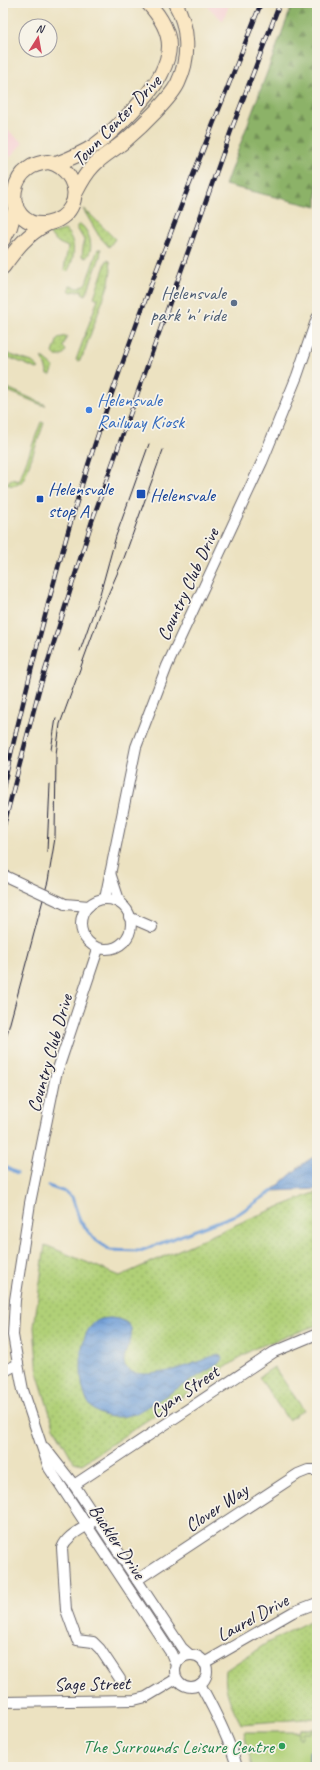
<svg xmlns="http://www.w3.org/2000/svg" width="320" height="1770" font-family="Caveat,sans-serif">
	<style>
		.built { fill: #f7cfd3 }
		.grass { fill: #b0d077; stroke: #697959 }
		.forest { fill: url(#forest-firs); stroke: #576a52 }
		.park { fill: url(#park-dots); stroke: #697959 }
		.water { fill: url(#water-waves); stroke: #48608a }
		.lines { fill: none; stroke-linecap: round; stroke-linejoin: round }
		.stream { stroke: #6e9ed8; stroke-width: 3 }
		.street-casing { stroke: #69656a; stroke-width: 12 }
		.secondary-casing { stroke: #69656a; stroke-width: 16 }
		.street { stroke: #fff; stroke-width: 10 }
		.secondary { stroke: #fae7c3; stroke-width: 14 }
		.tram { stroke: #22223b; stroke-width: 1 }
		.rail-casing { stroke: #22223b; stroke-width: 4.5 }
		.rail { stroke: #f7f3e8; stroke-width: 3; stroke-dasharray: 9; stroke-linecap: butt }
		.street-bridge-casing { stroke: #69656a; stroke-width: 12; stroke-linecap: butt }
		.street-bridge { stroke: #fff; stroke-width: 10 }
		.service-dot { fill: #5c6f8a; stroke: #f7f3e8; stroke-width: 1.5 }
		.shop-dot { fill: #3f7fe0; stroke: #f7f3e8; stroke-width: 1.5 }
		.transit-dot { fill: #1a4fb4; stroke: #f7f3e8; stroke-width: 1.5 }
		.leisure-dot { fill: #2e9e5b; stroke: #f7f3e8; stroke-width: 1.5 }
		.labels { text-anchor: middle; stroke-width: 3.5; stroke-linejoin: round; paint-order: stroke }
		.street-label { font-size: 19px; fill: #22223b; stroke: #f7f3e8 }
		.service-label { font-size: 19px; fill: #4e5e75; stroke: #f7f3e8; text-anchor: end }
		.shop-label { font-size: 19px; fill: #366cbe; stroke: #f7f3e8; text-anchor: start }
		.transit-label { font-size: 19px; fill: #164399; stroke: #f7f3e8; text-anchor: start }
		.leisure-label { font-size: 19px; fill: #27864d; stroke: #f7f3e8; text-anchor: end }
	</style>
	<defs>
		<pattern id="forest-firs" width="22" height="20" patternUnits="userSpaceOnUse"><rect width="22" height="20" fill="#8cb268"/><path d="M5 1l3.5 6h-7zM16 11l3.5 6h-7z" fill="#729057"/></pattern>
		<pattern id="park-dots" width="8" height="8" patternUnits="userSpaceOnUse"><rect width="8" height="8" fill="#b0d077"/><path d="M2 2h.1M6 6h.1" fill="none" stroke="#97b268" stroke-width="1.8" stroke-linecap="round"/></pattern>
		<pattern id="water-waves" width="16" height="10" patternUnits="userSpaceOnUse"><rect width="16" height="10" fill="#6e9ed8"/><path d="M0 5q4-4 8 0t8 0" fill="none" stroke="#5a80b0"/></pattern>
	</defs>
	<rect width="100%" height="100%" fill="#f7f3e8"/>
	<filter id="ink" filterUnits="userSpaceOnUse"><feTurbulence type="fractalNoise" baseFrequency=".025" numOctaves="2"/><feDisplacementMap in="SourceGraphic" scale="8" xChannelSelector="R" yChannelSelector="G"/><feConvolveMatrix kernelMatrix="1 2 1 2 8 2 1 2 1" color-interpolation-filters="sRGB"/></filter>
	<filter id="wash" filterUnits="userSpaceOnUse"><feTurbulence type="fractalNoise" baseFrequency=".012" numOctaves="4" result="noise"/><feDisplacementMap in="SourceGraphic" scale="16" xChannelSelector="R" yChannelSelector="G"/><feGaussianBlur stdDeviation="0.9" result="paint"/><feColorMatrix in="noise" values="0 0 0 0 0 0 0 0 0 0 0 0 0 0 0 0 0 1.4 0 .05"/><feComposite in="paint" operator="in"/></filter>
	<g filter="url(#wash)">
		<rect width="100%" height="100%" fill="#ece2c1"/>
		<g class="built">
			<path d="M204 3H230L223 21Z"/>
			<path d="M3 126 23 143 5 162 6 172 3 179Z"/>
		</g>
		<path class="grass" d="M301 1729H317V1767H252L244 1732H300Z"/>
		<path class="forest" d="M293 3H317V207L225 185Z"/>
		<g class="park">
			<path d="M83 209 92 216 115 239 109 247 99 236Z"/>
			<path d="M80 224C90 231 95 249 86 258L82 256 84 240 77 228V226Z"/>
			<path d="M65 230C77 240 75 260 67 272L64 269 68 247 59 243 49 234Z"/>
			<path d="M98 249H101L100 257 86 295 82 293V290L71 292 69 290 70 286 79 288 86 283Z"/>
			<path d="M107 260 110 261 111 271 109 283 83 355 79 361 76 360 98 299 94 297Z"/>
			<path d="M67 336 63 347 66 350C64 355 61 357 56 356L53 353 58 338Z"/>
			<path d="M3 347 6 350 5 353 32 362 39 368 37 369 3 355Z"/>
			<path d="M42 357 54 367 51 375 48 374Z"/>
			<path d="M3 386 46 405H42L3 389Z"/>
			<path d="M41 422 44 423 24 479C20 485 14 487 6 484L11 479 19 481Z"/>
			<path d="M317 1192V1325L253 1349 82 1464 74 1462 54 1427 38 1375 34 1327 45 1245 120 1276 251 1218Z"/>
			<path d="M274 1367 304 1410 288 1420 259 1377Z"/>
			<path d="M317 1617V1718L241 1724C232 1706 223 1691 226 1670L267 1643Z"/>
			<path d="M301 1729H317V1731H311V1733H304L303 1738H299V1732Z"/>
		</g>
		<g class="water">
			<path d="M317 1155V1189L272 1191 304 1163Z"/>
			<path d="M111 1318C157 1323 108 1359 130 1371 145 1379 180 1369 195 1363 204 1360 213 1354 222 1356V1359L218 1364 135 1414C92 1426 80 1401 81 1363 81 1351 83 1334 92 1325 97 1319 104 1318 111 1318Z"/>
			<path d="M315 1739H317V1767H309V1751H315Z"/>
		</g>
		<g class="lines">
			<g class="stream">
				<path d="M3 1166 17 1173"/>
				<path d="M48 1186 65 1192 72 1197 80 1221 93 1238 110 1250 140 1251 238 1214 274 1190"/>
			</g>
		</g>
	</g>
	<g filter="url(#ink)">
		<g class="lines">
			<g class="street-casing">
				<g id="street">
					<path d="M110 873 120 903"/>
					<circle cx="106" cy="924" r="25"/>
					<path d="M105 899 136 747 167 666 262 462 297 376 317 318"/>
					<path d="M65 904 89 906"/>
					<path d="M129 917 152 927"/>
					<path d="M18 1364 23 1390 49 1468 171 1653 176 1665"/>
					<path d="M3 1372 18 1364 13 1335 15 1300 30 1203 56 1075 98 949"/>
					<path d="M45 1448 74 1485 182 1648 190 1655"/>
					<path d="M74 1485 274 1352 317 1334"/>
					<path d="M92 1522C81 1530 67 1535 62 1548L66 1610 77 1640 93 1642 100 1649 120 1679"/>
					<path d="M137 1580 298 1474 308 1470H317"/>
					<circle cx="191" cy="1671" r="16"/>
					<path d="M204 1663 293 1612 317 1603"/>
					<path d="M200 1684C215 1711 229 1738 237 1767"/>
					<path d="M3 1702 134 1700 146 1697 176 1679"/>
				</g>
			</g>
			<g class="secondary-casing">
				<g id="secondary">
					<path d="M48 162C68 166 81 189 71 207 62 224 35 231 21 215 9 201 14 179 28 169 34 164 41 163 48 162Z"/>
					<path d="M56 164C69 159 82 154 94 146 113 132 153 93 162 72 166 64 169 55 169 46 169 29 159 15 148 3"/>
					<path d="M75 194C80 184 85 174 93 166 103 155 116 149 127 139 141 127 171 98 178 83 190 58 189 27 175 3"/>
					<path d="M3 240 10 227 16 206"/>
					<path d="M3 267C16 249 27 234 47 224"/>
				</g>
			</g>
			<use href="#street" class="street"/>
			<use href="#secondary" class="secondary"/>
			<g class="tram">
				<path d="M80 651 100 594 116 536 149 444"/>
				<path d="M51 750 56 718"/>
				<path d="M47 852 50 784"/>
				<path d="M3 1049 48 881 55 838 56 754 60 724 103 606 124 558 163 450"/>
			</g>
			<g class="rail-casing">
				<g id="rail">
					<path d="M3 788C28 679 55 569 89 462 139 307 201 155 261 3"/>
					<path d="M3 829 39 690 92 521 232 128 280 3"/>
				</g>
			</g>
			<use href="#rail" class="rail"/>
			<g class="street-bridge-casing">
				<path id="street-bridge" d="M3 875 65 904"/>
			</g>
			<use href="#street-bridge" class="street-bridge"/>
		</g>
	</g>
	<circle class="service-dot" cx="234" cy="303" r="4"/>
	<circle class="shop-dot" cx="89" cy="410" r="4"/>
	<g class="transit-dot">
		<rect x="136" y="489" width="10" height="10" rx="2"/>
		<rect x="36" y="495" width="8" height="8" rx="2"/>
	</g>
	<circle class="leisure-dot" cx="282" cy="1746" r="4"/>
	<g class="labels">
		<g class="street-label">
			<text transform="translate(116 120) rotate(-46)" y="7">Town Center Drive</text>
			<text transform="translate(187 584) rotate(-65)" y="7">Country Club Drive</text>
			<text transform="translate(49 1053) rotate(-74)" y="7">Country Club Drive</text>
			<text transform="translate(184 1391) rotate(-34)" y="7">Cyan Street</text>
			<text transform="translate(216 1507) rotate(-34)" y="7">Clover Way</text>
			<text transform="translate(118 1541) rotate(56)" y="7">Buckler Drive</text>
			<text transform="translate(252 1617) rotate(-29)" y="7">Laurel Drive</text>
			<text transform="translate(92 1683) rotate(-1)" y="7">Sage Street</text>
		</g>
		<g class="service-label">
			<text x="226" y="299">Helensvale<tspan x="226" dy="22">park 'n' ride</tspan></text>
		</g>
		<g class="shop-label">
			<text x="97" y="406">Helensvale<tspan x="97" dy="22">Railway Kiosk</tspan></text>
		</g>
		<g class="transit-label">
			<text x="48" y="495">Helensvale<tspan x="48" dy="22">stop A</tspan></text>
			<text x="150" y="501">Helensvale</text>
		</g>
		<g class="leisure-label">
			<text x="274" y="1753">The Surrounds Leisure Centre</text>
		</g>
	</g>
	<rect width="320" height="1770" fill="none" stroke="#f7f3e8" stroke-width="16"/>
	<g transform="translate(38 38) rotate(11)"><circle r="19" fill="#f7f3e8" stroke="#a29fa3"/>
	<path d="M0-3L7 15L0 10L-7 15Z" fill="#d1495b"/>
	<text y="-6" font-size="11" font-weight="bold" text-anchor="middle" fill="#22223b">N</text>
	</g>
</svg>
